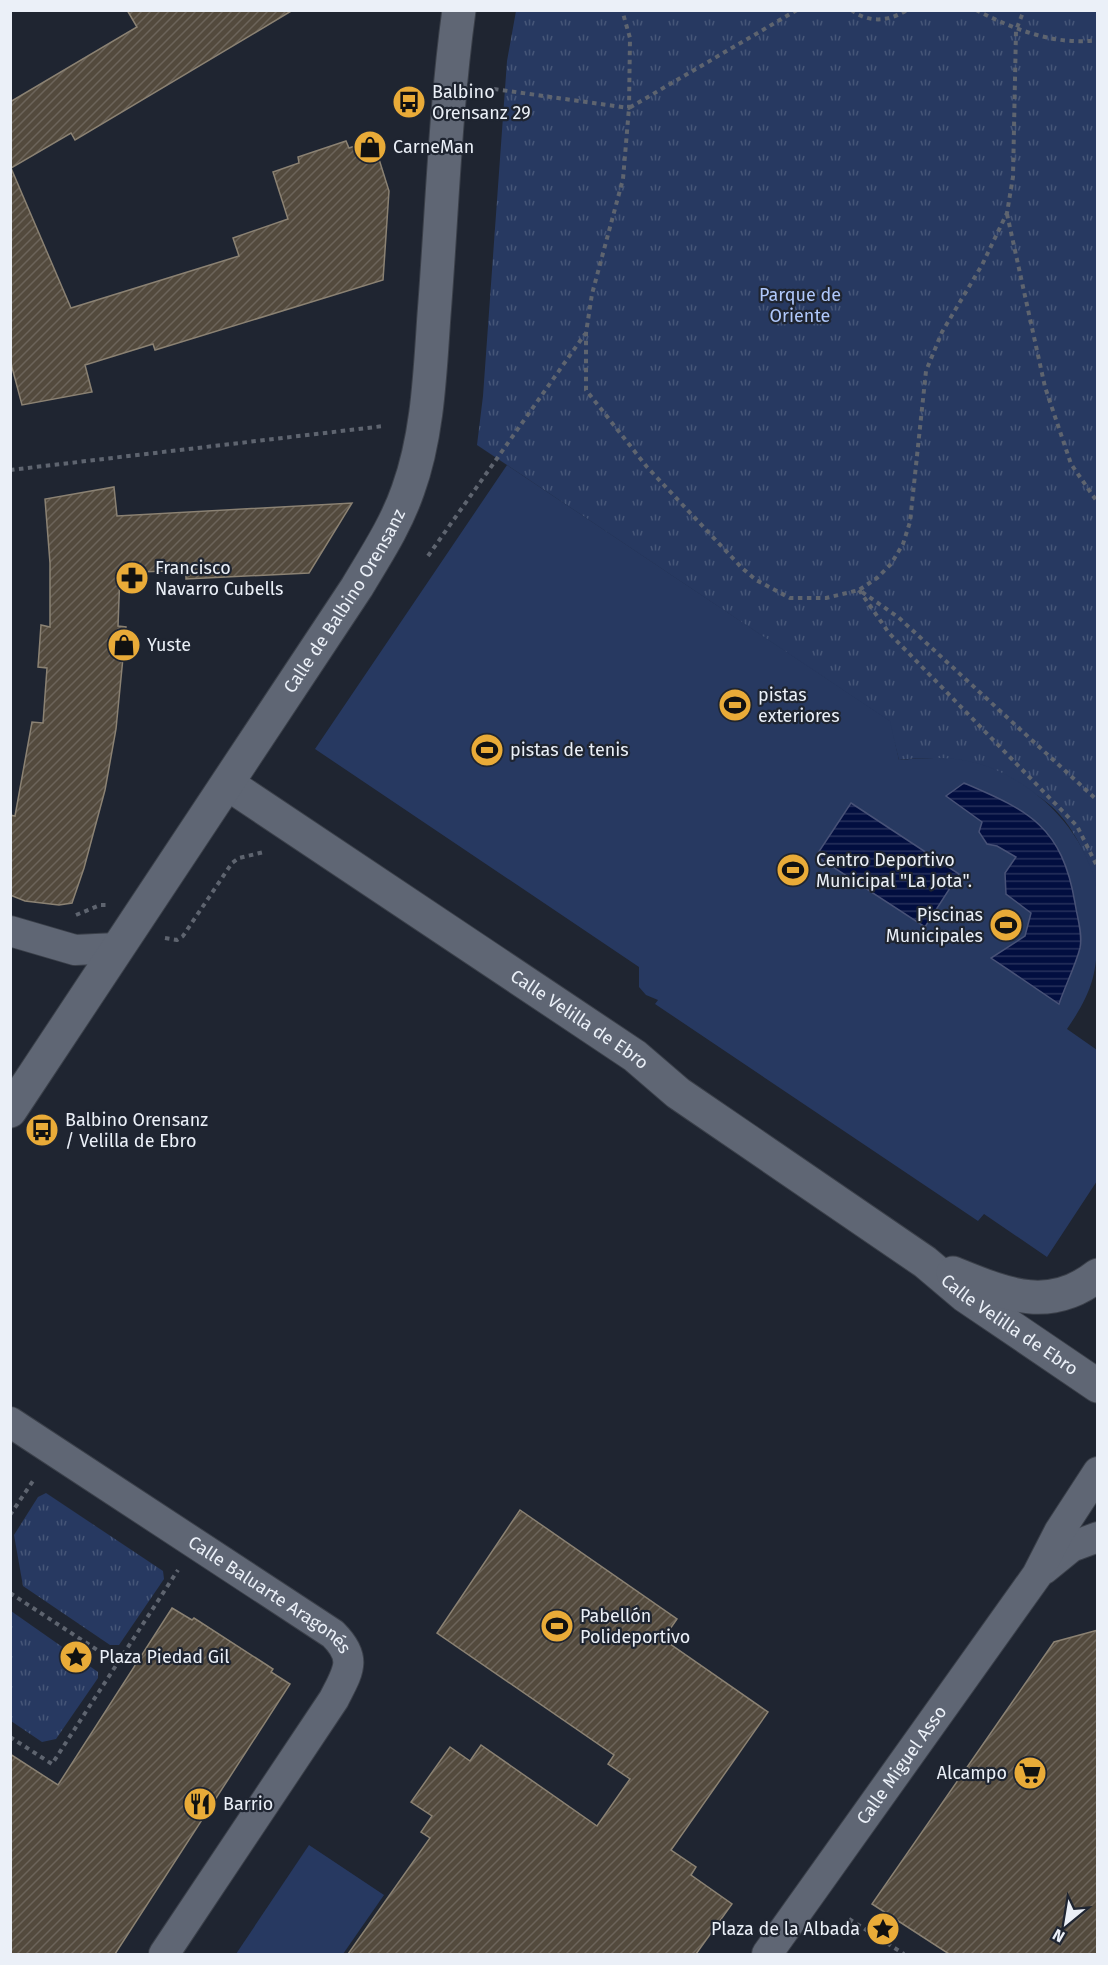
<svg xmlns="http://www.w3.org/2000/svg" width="1108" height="1965" font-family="'Fira Sans',sans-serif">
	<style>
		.grass { fill: url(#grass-tufts) }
		.pitch { fill: #273961 }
		.water { fill: url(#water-rules); stroke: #485277; stroke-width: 1.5 }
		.building { fill: url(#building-hatch); stroke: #8b8273; stroke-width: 1.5 }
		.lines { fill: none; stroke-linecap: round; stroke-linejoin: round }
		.street-casing { stroke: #3b404a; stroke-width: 32 }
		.secondary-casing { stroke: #3b404a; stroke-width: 35 }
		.path { stroke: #5e646f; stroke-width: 4; stroke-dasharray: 4.5 4.5; stroke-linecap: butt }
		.street { stroke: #5f6674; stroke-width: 30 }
		.secondary { stroke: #5f6674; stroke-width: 33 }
		.labels { text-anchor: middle; stroke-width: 4.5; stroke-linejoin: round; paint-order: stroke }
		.poi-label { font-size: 18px; fill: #ebf0f8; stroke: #1f2531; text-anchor: start }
		.park-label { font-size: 18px; fill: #b0c8fb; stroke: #1f2531 }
		.street-label { font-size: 18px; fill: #ebf0f8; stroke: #1f2531 }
	</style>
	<defs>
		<pattern id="grass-tufts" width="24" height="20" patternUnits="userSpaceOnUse" patternTransform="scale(1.5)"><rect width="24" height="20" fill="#273961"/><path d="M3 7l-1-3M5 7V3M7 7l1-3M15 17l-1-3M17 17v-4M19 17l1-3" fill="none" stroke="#465678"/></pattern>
		<pattern id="water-rules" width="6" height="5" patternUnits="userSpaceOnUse" patternTransform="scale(1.5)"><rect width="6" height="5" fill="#020e40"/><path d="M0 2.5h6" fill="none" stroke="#27315c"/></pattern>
		<pattern id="building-hatch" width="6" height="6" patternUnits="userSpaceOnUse" patternTransform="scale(1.5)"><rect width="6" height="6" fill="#534a3d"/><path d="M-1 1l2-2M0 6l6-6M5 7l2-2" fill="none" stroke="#6c645a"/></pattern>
	</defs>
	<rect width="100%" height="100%" fill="#1f2531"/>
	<g class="grass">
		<path d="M516 11H1097V892C1088 856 1071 817 1038 796 1027 789 1013 784 1000 779 957 759 947 755 899 760L889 721 477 445 483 396 507 61Z"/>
		<path d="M46 1493 163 1571 164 1579 119 1645H110L23 1586 14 1535 38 1497Z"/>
		<path d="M11 1611 98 1672V1678L56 1739 42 1742 11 1721Z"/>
	</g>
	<g class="pitch">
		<path d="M507 465 890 721 899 760C929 757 961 756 989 767 1042 788 1086 834 1097 890 1099 901 1097 915 1097 927 1098 972 1093 991 1067 1029L1097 1050V1181L1047 1257 984 1214 978 1221 655 1004 658 1000 646 995 639 987V967L315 749Z"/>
		<path d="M309 1845 384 1895 343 1954H236Z"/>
	</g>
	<g class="water">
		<path d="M964 783C1030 811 1062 827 1075 903 1077 917 1083 934 1080 948 1075 967 1065 986 1059 1004L991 958 1025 936 1031 913 1006 894 1005 873 1016 857 997 846 987 844 979 832 982 822 946 796Z"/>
		<path d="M851 803 959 874 925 927 816 856Z"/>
	</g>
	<g class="building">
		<path d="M127 10H293L75 140 71 133 11 168 71 308 239 256 233 238 288 219 273 172 299 163 298 157 346 141 349 148 373 140 389 191 383 280 155 350 153 344 85 365 92 392 22 405 10 360V102L137 27Z"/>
		<path d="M114 487 117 516 352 503 309 573 186 579V570L120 573 118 626 126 627 116 729 105 790 84 868 72 903 59 905 25 901 10 895V815L15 816 32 722 43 723 47 668 38 667 41 625 50 627V563L45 499Z"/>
		<path d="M520 1510 677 1619 663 1639 768 1712 671 1850 696 1867 691 1875 732 1904 696 1954H348L430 1838 421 1832 432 1816 411 1802 450 1747 470 1761 481 1745 597 1826 630 1779 608 1764 614 1755 437 1633Z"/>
		<path d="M172 1608 192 1620 194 1618 273 1669 271 1672 290 1684 115 1954H10V1754L58 1785Z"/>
		<path d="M1098 1630V1954H949L872 1904 1054 1642Z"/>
	</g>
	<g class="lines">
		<g class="street-casing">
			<g id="street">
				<path d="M10 931 75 950 117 948"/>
				<path id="s1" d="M10 1422 333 1634C358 1659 348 1671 334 1699L164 1954"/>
				<path d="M1044 1569 1071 1547 1098 1537"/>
				<path id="s2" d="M767 1954 1037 1575 1059 1532 1098 1472"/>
			</g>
		</g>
		<g class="secondary-casing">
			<g id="secondary">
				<path id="s3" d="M228 784 635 1056 678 1093 925 1262 964 1295 1098 1386"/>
				<path id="s4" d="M10 1111 357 587C376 555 396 525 408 490 428 435 430 372 434 315 442 214 445 111 459 10"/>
				<path d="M953 1273C1005 1294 1049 1314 1098 1275"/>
			</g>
		</g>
		<g class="path">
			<path d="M797 10 629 108 623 179 592 294 586 333V390L647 467 742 568 756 580 790 598H826L859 590 877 578 891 564 903 544 910 522 926 371 942 332 982 265 1007 213 1013 177 1016 30 1024 10"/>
			<path d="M851 10C869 23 888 22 907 10"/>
			<path d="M976 10C1013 29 1055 46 1098 40"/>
			<path d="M494 89 629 108 630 38 622 10"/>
			<path d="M1007 214 1045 387 1071 464 1098 503"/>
			<path d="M10 470 384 426"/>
			<path d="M428 556 585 334"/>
			<path d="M859 590 889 633 1077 826 1098 868"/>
			<path d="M862 592 898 617 1098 801"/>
			<path d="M76 915 100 905H106"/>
			<path d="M165 938 177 940 183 936 232 863 239 858 264 852"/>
			<path d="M10 1515 35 1478"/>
			<path d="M10 1593 117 1663"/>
			<path d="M10 1737 52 1764 178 1570"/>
			<path d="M849 1919 904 1954"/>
		</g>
		<use href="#street" class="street"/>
		<use href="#secondary" class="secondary"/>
	</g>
	<defs>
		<g id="bus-disc" transform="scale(1.725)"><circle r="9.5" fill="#e9ab38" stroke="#1f2531"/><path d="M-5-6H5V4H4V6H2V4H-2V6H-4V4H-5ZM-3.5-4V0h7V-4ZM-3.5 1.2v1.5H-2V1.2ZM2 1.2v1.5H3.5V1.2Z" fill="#111"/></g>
		<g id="shop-disc" transform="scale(1.725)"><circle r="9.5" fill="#e9ab38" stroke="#1f2531"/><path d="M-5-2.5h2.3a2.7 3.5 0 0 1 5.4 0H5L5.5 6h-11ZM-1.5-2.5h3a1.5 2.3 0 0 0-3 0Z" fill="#111"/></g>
		<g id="pharmacy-disc" transform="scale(1.725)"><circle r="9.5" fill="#e9ab38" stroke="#1f2531"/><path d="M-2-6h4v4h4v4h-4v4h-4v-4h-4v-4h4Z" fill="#111"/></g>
		<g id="stadium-disc" transform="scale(1.725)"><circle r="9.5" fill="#e9ab38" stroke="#1f2531"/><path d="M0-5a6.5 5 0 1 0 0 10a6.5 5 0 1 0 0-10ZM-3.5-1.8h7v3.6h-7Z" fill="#111"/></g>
		<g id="sight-disc" transform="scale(1.725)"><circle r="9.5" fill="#e9ab38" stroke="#1f2531"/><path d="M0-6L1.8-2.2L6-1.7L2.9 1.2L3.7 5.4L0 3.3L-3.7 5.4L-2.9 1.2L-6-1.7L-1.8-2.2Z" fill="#111"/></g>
		<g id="supermarket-disc" transform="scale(1.725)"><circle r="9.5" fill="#e9ab38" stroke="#1f2531"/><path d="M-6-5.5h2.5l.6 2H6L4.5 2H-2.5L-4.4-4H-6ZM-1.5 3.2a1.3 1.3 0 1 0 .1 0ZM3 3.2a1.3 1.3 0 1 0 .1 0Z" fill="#111"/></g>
		<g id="restaurant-disc" transform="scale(1.725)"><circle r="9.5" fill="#e9ab38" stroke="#1f2531"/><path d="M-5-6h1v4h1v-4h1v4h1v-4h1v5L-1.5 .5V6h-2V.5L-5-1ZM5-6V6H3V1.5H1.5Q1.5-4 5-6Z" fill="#111"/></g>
	</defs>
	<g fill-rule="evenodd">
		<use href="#bus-disc" x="409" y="102"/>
		<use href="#shop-disc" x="370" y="147"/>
		<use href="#pharmacy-disc" x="132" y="578"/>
		<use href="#shop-disc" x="124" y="645"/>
		<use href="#stadium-disc" x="735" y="705"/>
		<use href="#stadium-disc" x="487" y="750"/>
		<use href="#stadium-disc" x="793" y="870"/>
		<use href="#stadium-disc" x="1006" y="925"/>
		<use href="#bus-disc" x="42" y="1130"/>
		<use href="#stadium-disc" x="557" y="1626"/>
		<use href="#sight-disc" x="76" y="1657"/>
		<use href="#supermarket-disc" x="1030" y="1773"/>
		<use href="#restaurant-disc" x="200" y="1804"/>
		<use href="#sight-disc" x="883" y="1929"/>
	</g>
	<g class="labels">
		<g class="poi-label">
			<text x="432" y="98">Balbino<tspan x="432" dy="21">Orensanz 29</tspan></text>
			<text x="393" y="153">CarneMan</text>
			<text x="155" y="574">Francisco<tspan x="155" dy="21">Navarro Cubells</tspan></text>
			<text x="147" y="651">Yuste</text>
			<text x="758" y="701">pistas<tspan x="758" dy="21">exteriores</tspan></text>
			<text x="510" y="756">pistas de tenis</text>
			<text x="816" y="866">Centro Deportivo<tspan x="816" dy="21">Municipal "La Jota".</tspan></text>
			<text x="983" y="921" text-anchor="end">Piscinas<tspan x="983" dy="21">Municipales</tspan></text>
			<text x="65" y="1126">Balbino Orensanz<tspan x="65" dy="21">/ Velilla de Ebro</tspan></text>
			<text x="580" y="1622">Pabellón<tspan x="580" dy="21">Polideportivo</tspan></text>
			<text x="99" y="1663">Plaza Piedad Gil</text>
			<text x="1007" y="1779" text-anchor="end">Alcampo</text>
			<text x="223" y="1810">Barrio</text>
			<text x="860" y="1935" text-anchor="end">Plaza de la Albada</text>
		</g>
		<g class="park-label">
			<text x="800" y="301">Parque de<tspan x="800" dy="21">Oriente</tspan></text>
		</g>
		<g class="street-label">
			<text dy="6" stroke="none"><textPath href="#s4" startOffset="610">Calle de Balbino Orensanz</textPath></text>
			<text dy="6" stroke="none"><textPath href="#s3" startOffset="423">Calle Velilla de Ebro</textPath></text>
			<text dy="6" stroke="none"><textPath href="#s3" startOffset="951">Calle Velilla de Ebro</textPath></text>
			<text dy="6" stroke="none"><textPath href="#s1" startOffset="312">Calle Baluarte Aragonés</textPath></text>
			<text dy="6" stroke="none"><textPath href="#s2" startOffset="232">Calle Miguel Asso</textPath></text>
		</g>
	</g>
	<rect width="1108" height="1965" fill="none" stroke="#ebf0f8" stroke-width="24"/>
	<g transform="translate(1066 1923) rotate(210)" stroke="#1f2531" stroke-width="4.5" paint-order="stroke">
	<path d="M0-4.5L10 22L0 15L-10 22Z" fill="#ebf0f8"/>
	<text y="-9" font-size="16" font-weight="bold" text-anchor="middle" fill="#ebf0f8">N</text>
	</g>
</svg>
